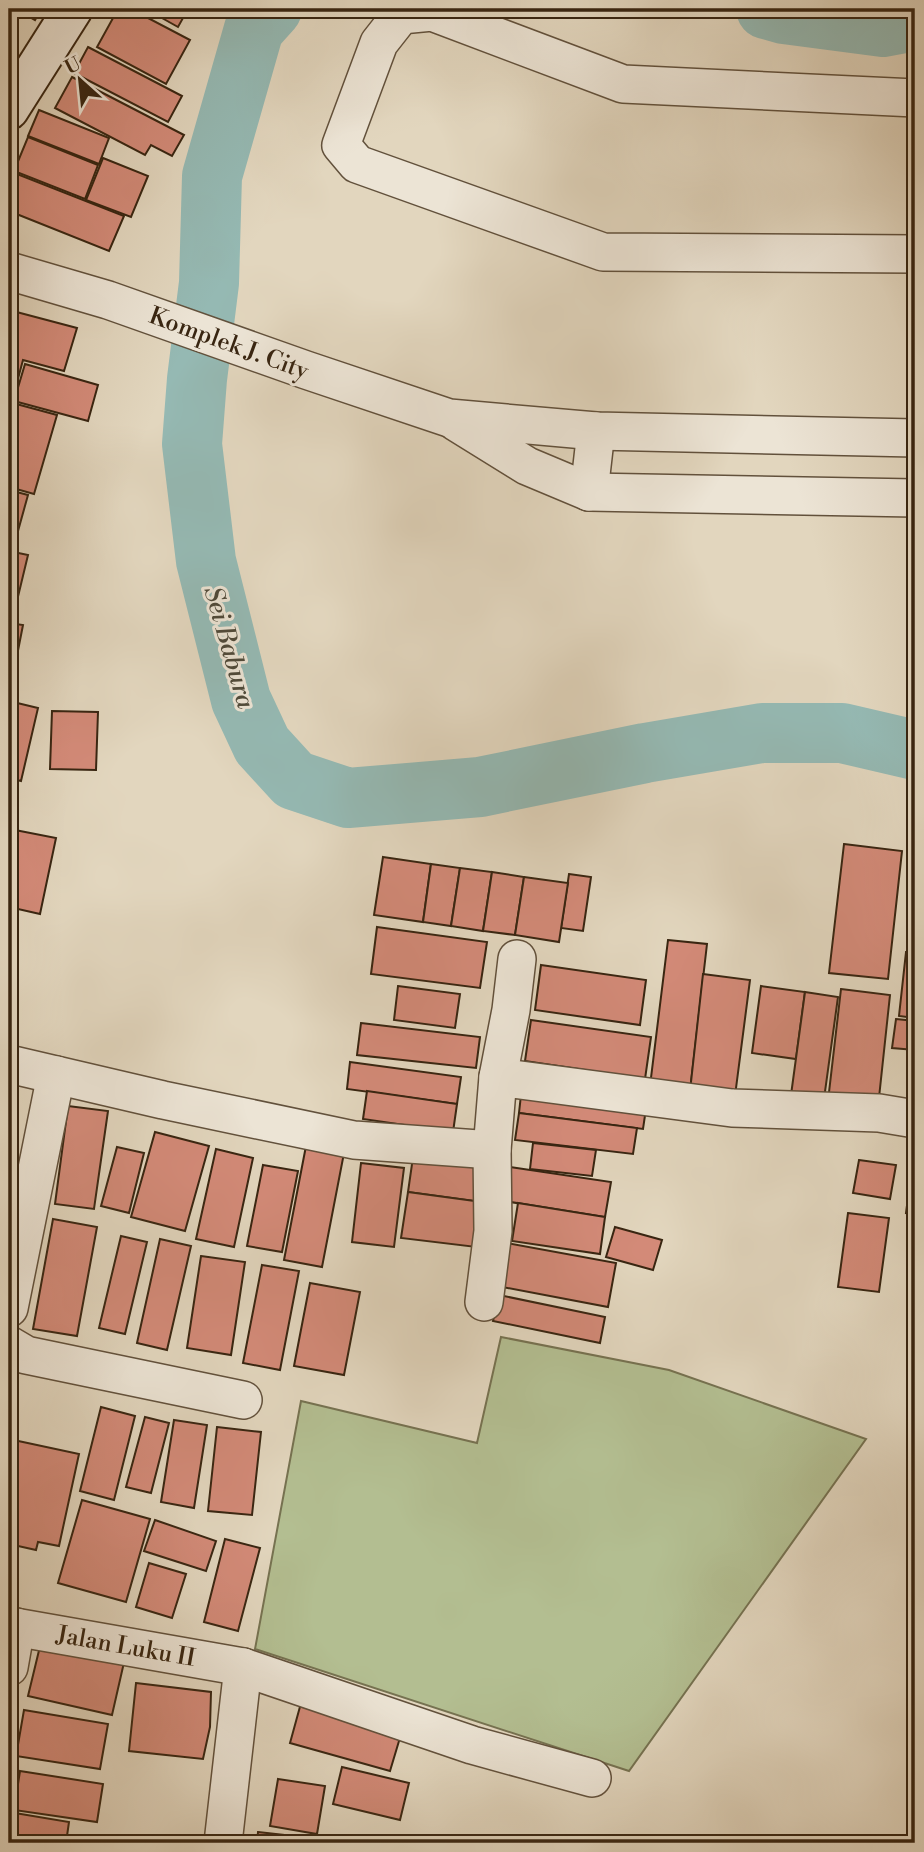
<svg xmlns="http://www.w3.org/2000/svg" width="924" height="1852" font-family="'Libre Bodoni',serif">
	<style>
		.green { fill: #b3be91; stroke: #767251; stroke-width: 2 }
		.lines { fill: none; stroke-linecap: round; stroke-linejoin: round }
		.river { stroke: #95b9b3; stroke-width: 60 }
		.building { fill: #d38a78; stroke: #382511; stroke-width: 2 }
		.street-casing { stroke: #62513c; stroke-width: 40 }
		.secondary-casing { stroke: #382511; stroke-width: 42 }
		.street { stroke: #ece4d5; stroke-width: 37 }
		.secondary { stroke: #ece4d5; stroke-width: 38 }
		.labels { text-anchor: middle; stroke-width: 6; stroke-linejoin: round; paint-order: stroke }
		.street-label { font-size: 24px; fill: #382511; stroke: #ece4d5 }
		.water-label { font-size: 26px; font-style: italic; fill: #4f4a3a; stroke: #ece4d5 }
	</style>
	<rect width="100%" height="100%" fill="#e2d6be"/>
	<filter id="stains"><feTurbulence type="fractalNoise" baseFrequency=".00286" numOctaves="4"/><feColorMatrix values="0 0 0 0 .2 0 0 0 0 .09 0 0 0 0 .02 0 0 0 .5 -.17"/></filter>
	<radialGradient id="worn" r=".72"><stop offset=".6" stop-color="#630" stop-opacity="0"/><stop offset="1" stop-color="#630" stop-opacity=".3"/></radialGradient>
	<path class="green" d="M501 1337 669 1370 866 1439 629 1771 255 1649 301 1401 477 1443Z"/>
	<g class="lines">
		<g class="river">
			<path d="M272 9 254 29 212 176 209 283 197 379 192 444 206 561 241 700 262 745 294 780 348 798 480 787 645 753 762 733H842L915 750"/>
			<path d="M766 9 784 14 883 27 915 21"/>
		</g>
	</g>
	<g class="building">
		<path d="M16 9H41L35 20Z"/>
		<path d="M118 9H131L190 40 166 84 97 47Z"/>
		<path d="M146 9H188L178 27Z"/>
		<path d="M88 47 182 96 168 122 74 73Z"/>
		<path d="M72 77 184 135 172 156 151 145 145 155 55 108Z"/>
		<path d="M39 110 109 138 99 164 28 136Z"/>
		<path d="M28 137 98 165 85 199 14 171Z"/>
		<path d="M103 158 148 176 131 217 86 200Z"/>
		<path d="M12 172 124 216 109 251 9 211V181Z"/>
		<path d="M9 310 77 328 64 371 23 360 12 401 9 400Z"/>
		<path d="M25 364 98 385 88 421 14 401Z"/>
		<path d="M9 402 57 415 34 494 9 487Z"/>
		<path d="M9 490 28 495 13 549 9 547Z"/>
		<path d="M9 551 28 555 16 605 9 604Z"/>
		<path d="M9 623 23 625 12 681 9 680Z"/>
		<path d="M9 701 38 708 21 781 9 778Z"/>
		<path d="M52 711 98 712 96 770 50 769Z"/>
		<path d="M15 830 56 838 40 914 9 907V861Z"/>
		<path d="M844 844 902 851 888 979 829 973Z"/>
		<path d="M383 857 431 864 423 922 374 915Z"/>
		<path d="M431 864 460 868 451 926 423 922Z"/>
		<path d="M460 868 492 872 483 931 451 926Z"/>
		<path d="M492 872 524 877 515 935 483 931Z"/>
		<path d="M569 874 591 877 583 931 561 928Z"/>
		<path d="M524 877 568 883 559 942 515 935Z"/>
		<path d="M377 927 487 942 480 988 371 974Z"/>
		<path d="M668 940 707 944 690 1091 650 1086Z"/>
		<path d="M906 952 915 953V1018L899 1016Z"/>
		<path d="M541 965 646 980 640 1025 535 1010Z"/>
		<path d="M703 974 750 980 735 1096 690 1091Z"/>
		<path d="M398 986 460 994 455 1028 394 1020Z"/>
		<path d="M761 986 805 992 796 1059 752 1053Z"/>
		<path d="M841 989 890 995 878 1107 828 1101Z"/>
		<path d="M805 992 838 997 824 1099 791 1095Z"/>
		<path d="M896 1019 915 1021V1050L892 1048Z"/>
		<path d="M531 1020 651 1037 645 1079 525 1061Z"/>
		<path d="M361 1023 480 1037 476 1068 357 1055Z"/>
		<path d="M350 1062 461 1077 457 1104 347 1089Z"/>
		<path d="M522 1086 647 1102 643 1129 519 1113Z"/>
		<path d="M367 1091 457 1104 453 1132 363 1119Z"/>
		<path d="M68 1106 108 1111 94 1209 55 1204Z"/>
		<path d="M519 1113 637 1128 633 1154 515 1140Z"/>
		<path d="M155 1132 209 1146 185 1231 131 1217Z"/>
		<path d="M533 1143 596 1150 592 1176 530 1169Z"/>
		<path d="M306 1146 344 1153 322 1267 284 1260Z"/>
		<path d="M117 1147 144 1153 129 1213 101 1206Z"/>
		<path d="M216 1149 253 1158 234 1247 196 1239Z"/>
		<path d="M413 1157 487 1166 482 1202 408 1192Z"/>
		<path d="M913 1159H915V1214L906 1213Z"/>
		<path d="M859 1160 896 1165 890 1199 853 1193Z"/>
		<path d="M361 1163 404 1168 394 1247 352 1242Z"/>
		<path d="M263 1165 298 1171 282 1252 247 1246Z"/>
		<path d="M510 1167 611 1182 605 1217 504 1201Z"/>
		<path d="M408 1192 482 1202 476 1247 401 1238Z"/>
		<path d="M518 1203 605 1217 600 1254 512 1241Z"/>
		<path d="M848 1213 889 1218 879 1292 838 1287Z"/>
		<path d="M53 1219 97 1227 77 1336 33 1329Z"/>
		<path d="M615 1227 662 1240 653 1270 606 1257Z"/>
		<path d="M121 1236 147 1242 125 1334 99 1328Z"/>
		<path d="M160 1239 191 1246 167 1350 137 1343Z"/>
		<path d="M501 1242 616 1263 608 1307 492 1285Z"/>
		<path d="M201 1256 245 1262 231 1355 187 1348Z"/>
		<path d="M262 1265 299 1271 280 1370 243 1363Z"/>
		<path d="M310 1283 360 1292 344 1375 294 1366Z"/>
		<path d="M499 1295 605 1317 600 1343 493 1321Z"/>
		<path d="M101 1407 135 1416 114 1500 80 1491Z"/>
		<path d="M145 1417 169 1423 151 1493 126 1487Z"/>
		<path d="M174 1420 207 1425 194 1508 161 1502Z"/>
		<path d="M217 1427 261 1432 252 1515 208 1511Z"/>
		<path d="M9 1439 79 1454 59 1546 38 1542 36 1550 9 1544Z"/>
		<path d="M82 1500 150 1519 126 1602 58 1583Z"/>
		<path d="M155 1520 216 1541 206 1571 144 1551Z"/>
		<path d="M225 1539 260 1548 238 1631 204 1622Z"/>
		<path d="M149 1563 186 1574 172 1618 136 1607Z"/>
		<path d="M42 1638 125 1658 112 1715 28 1696Z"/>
		<path d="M136 1683 211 1692 210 1727 203 1759 129 1751Z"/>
		<path d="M301 1703 402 1731 390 1771 290 1743Z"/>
		<path d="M24 1710 108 1724 100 1769 16 1756Z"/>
		<path d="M342 1767 409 1783 400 1820 333 1804Z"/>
		<path d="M20 1771 103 1784 97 1822 14 1810Z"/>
		<path d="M278 1779 325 1786 317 1834 270 1826Z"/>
		<path d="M9 1812 69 1822 66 1843H9Z"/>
		<path d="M258 1832 356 1843H257Z"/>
	</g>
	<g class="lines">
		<g class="street-casing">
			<g id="street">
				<path d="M915 98 623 84 432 12 401 15 379 43 341 145 357 164 603 252 915 254"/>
				<path d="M9 271 108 300 306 370 449 418 596 431 915 438"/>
				<path d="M456 422 527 466 589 492 915 498"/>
				<path d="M589 492 596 431"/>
				<path d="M9 1064 163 1100 354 1140 492 1150 498 1077 732 1108 879 1113 915 1119"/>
				<path d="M498 1077 511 1010 517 959"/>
				<path d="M484 1302 493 1231 492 1150"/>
				<path d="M9 1308 56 1075"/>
				<path d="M9 1345 26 1355 243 1400"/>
				<path d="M9 1626 243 1667 472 1745 592 1778"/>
				<path d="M9 1667 16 1627"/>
				<path d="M223 1843 243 1667"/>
			</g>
		</g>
		<g class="secondary-casing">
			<path id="secondary" d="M9 110 73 9"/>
		</g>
		<use href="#street" class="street"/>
		<use href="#secondary" class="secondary"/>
	</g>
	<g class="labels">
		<g class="street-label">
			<text transform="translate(229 343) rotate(20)" y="8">Komplek J. City</text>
			<text transform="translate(126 1646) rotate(10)" y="8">Jalan Luku II</text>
		</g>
		<g class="water-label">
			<text transform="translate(230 647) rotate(74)" y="9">Sei Babura</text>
		</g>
	</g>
	<rect width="924" height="1852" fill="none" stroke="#e2d6be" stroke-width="35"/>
	<rect x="10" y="10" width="903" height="1831" fill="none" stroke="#382511" stroke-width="3.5"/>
	<rect x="18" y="18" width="889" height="1817" fill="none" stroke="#382511" stroke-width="2"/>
	<g transform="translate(80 80) rotate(333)" stroke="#ece4d5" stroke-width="5" paint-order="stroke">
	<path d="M0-5L12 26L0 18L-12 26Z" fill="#382511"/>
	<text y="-10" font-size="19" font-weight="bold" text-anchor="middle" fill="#382511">U</text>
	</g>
	<rect width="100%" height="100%" filter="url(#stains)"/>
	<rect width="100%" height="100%" fill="url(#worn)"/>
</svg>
